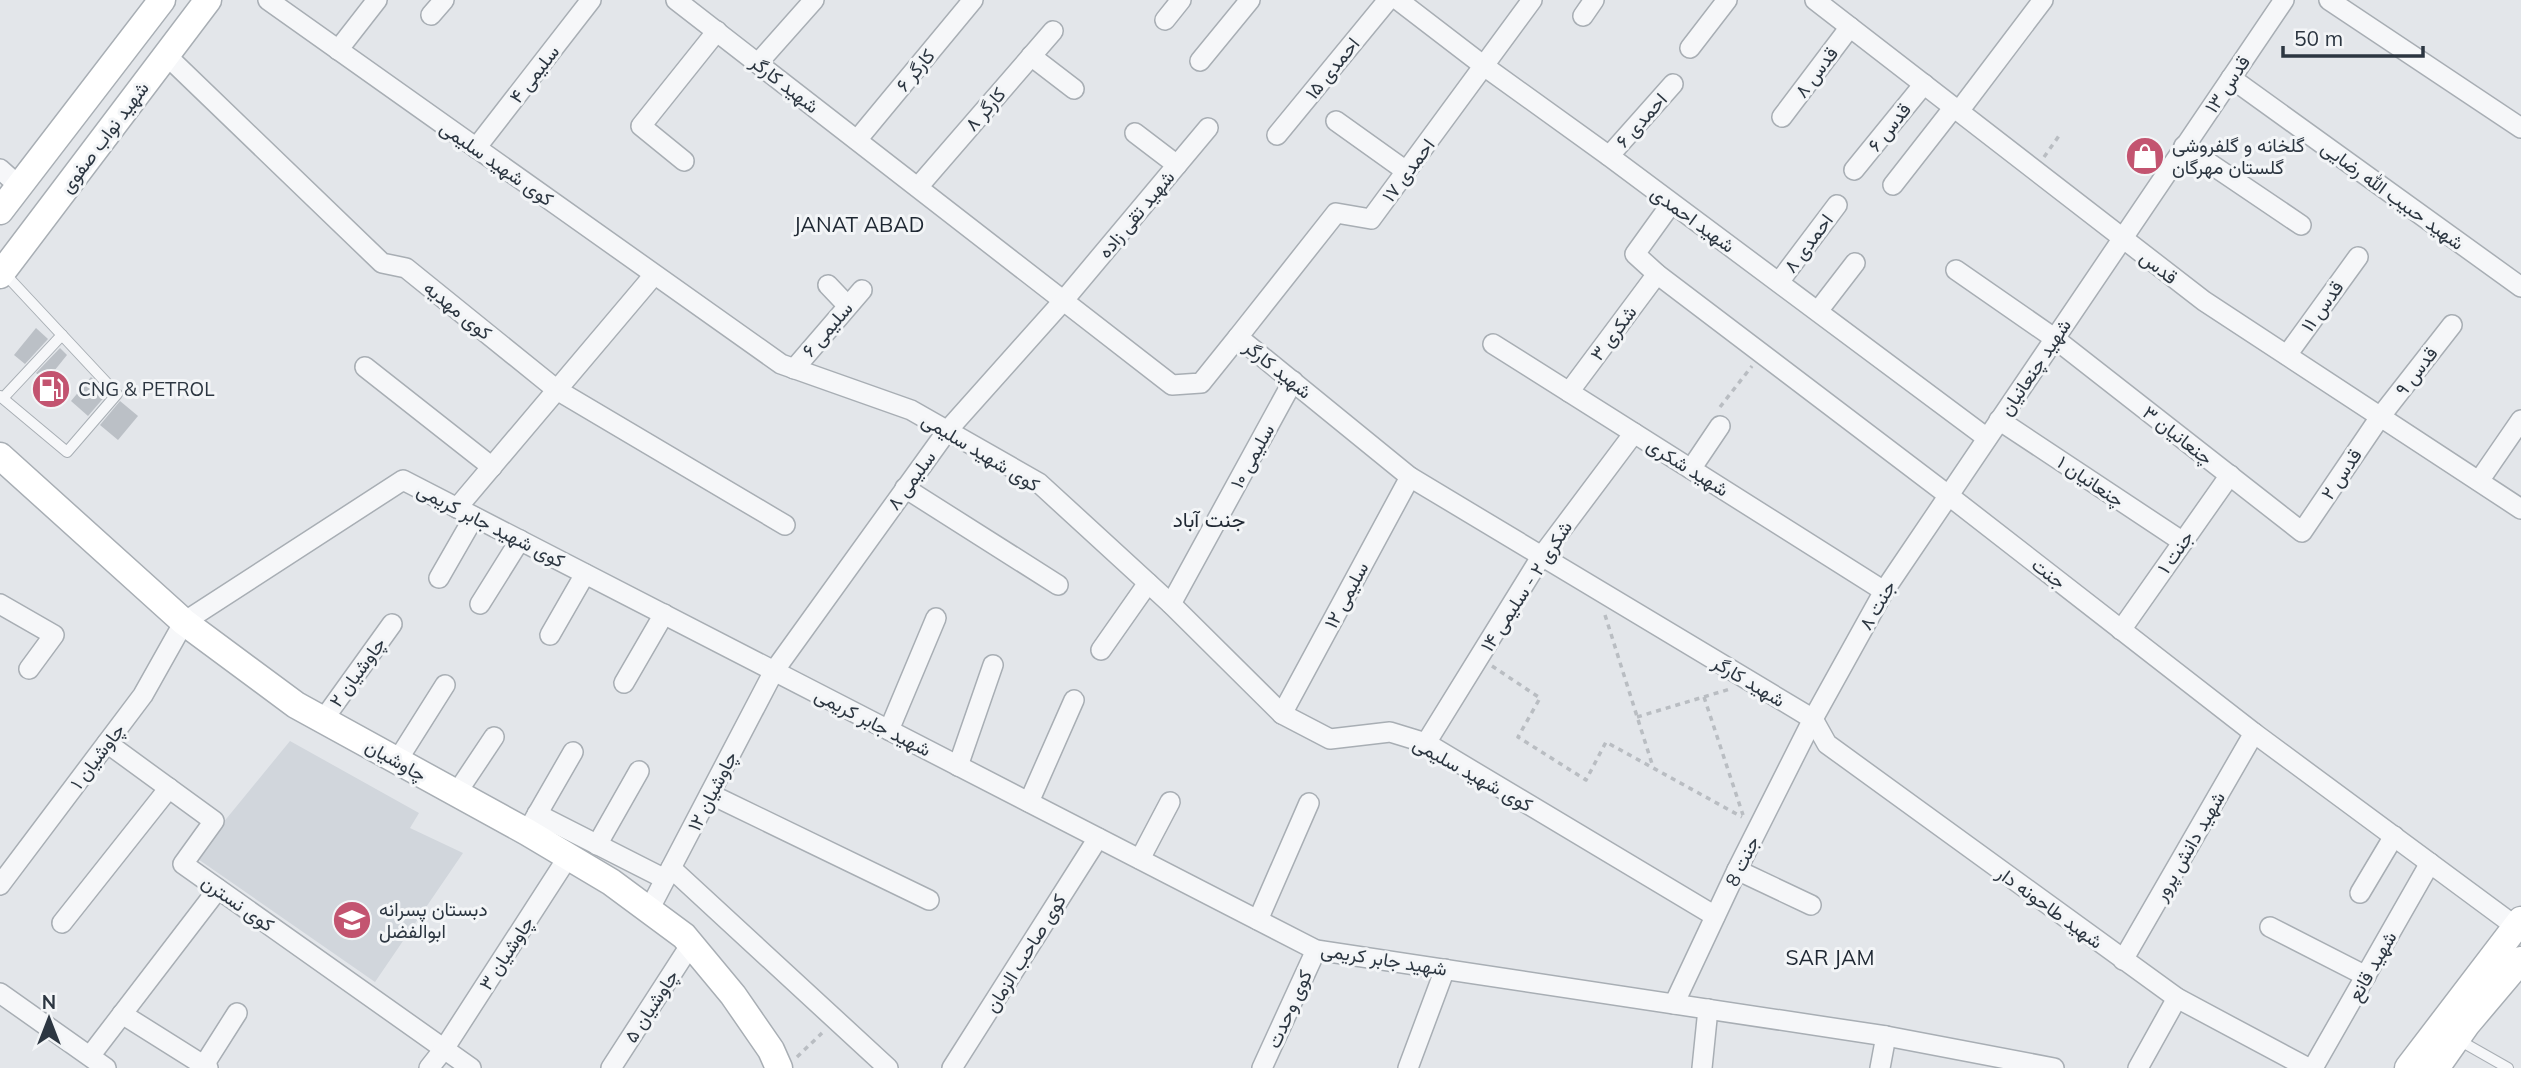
<svg xmlns="http://www.w3.org/2000/svg" width="2521" height="1068" font-family="Mulish,Vazirmatn,sans-serif">
	<style>
		.built { fill: #d1d6dc }
		.building { fill: #bbc0c6 }
		.lines { fill: none; stroke-linecap: round; stroke-linejoin: round }
		.lane-casing { stroke: #a8aeb4; stroke-width: 12 }
		.street-casing { stroke: #a8aeb4; stroke-width: 22 }
		.secondary-casing { stroke: #a8aeb4; stroke-width: 29 }
		.path { stroke: #b9bdc2; stroke-width: 3.5; stroke-dasharray: 5 5; stroke-linecap: butt }
		.lane { stroke: #f6f7f9; stroke-width: 10 }
		.street { stroke: #f6f7f9; stroke-width: 19 }
		.secondary { stroke: #fff; stroke-width: 26 }
		.labels { text-anchor: middle; stroke-width: 6; stroke-linejoin: round; paint-order: stroke }
		.street-label { font-size: 19px; fill: #2c3641; stroke: #f3f5f7 }
		.poi-label { font-size: 19px; fill: #2c3641; stroke: #f3f5f7; text-anchor: start }
		.neighbourhood-label { font-size: 21px; fill: #1e2732; stroke: #f3f5f7 }
	</style>
	<rect width="100%" height="100%" fill="#e3e6ea"/>
	<path class="built" d="M290 741 419 813 410 828 463 853 375 982 195 857Z"/>
	<g class="building">
		<path d="M36 328 48 339 25 364 14 355Z"/>
		<path d="M60 348 67 355 46 381 36 373Z"/>
		<path d="M91 377 107 394 88 416 71 401Z"/>
		<path d="M120 401 138 416 118 440 100 425Z"/>
	</g>
	<g class="lines">
		<g class="lane-casing">
			<g id="lane">
				<path d="M0 396 67 452 117 394 5 274"/>
				<path d="M3 398 62 335"/>
				<path d="M2457 1039 2508 1068"/>
			</g>
		</g>
		<g class="street-casing">
			<g id="street">
				<path d="M268 0 781 364 911 410 1039 483 1171 604 1282 714 1330 739 1390 732 1426 743 1715 916"/>
				<path d="M676 0 1172 385 1201 383 1238 337 1410 477 1813 719 1827 744 2177 998 2308 1068"/>
				<path d="M1398 0 1484 66 1609 156 1987 438"/>
				<path d="M1815 0 2204 301 2521 509"/>
				<path d="M2329 0 2521 128"/>
				<path d="M431 15 444 0"/>
				<path d="M1583 16 1594 0"/>
				<path d="M1165 20 1181 0"/>
				<path d="M1690 48 1727 0"/>
				<path d="M338 50 377 0"/>
				<path d="M166 55 382 263 406 268 557 390 785 525"/>
				<path d="M1031 56 1074 89"/>
				<path d="M1200 61 1250 0"/>
				<path d="M758 63 814 0"/>
				<path d="M2231 78 2521 287"/>
				<path d="M1959 111 2043 0"/>
				<path d="M1782 117 1850 27"/>
				<path d="M1336 121 1406 171"/>
				<path d="M1135 133 1177 165"/>
				<path d="M1277 135 1388 0"/>
				<path d="M857 140 973 0"/>
				<path d="M2184 146 2301 225"/>
				<path d="M476 148 591 0"/>
				<path d="M1609 156 1673 84"/>
				<path d="M684 161 641 126 717 31"/>
				<path d="M0 169 19 186"/>
				<path d="M1854 170 1924 84"/>
				<path d="M1893 185 1954 107"/>
				<path d="M918 187 1053 31"/>
				<path d="M1671 204 1635 254 1657 274 1948 495 2254 733 2515 926"/>
				<path d="M1956 270 2054 338 2302 532 2380 417 2452 325"/>
				<path d="M1779 282 1837 205"/>
				<path d="M828 285 847 305"/>
				<path d="M1818 311 1855 263"/>
				<path d="M1238 337 1336 213 1371 219 1532 0"/>
				<path d="M1493 344 1884 591"/>
				<path d="M2287 355 2358 257"/>
				<path d="M365 367 492 467"/>
				<path d="M794 369 862 290"/>
				<path d="M1569 392 1657 274"/>
				<path d="M1999 420 2183 542"/>
				<path d="M1691 469 1720 426"/>
				<path d="M2479 481 2521 420"/>
				<path d="M905 488 1058 585"/>
				<path d="M457 508 654 275"/>
				<path d="M439 578 474 517"/>
				<path d="M0 604 54 635 29 669"/>
				<path d="M480 604 520 540"/>
				<path d="M1171 604 1293 381"/>
				<path d="M2121 630 2230 475"/>
				<path d="M550 635 585 574"/>
				<path d="M1101 650 1148 583"/>
				<path d="M624 683 664 614"/>
				<path d="M1282 714 1410 477"/>
				<path d="M323 720 392 624"/>
				<path d="M889 730 936 618"/>
				<path d="M107 743 214 821 183 864 471 1068"/>
				<path d="M1426 743 1541 557 1634 433"/>
				<path d="M397 761 445 685"/>
				<path d="M958 766 993 665"/>
				<path d="M456 794 494 737"/>
				<path d="M710 794 929 900"/>
				<path d="M1029 802 1074 700"/>
				<path d="M537 814 665 879"/>
				<path d="M531 825 573 752"/>
				<path d="M597 845 639 771"/>
				<path d="M1140 859 1170 802"/>
				<path d="M671 868 888 1068"/>
				<path d="M1737 870 1811 905"/>
				<path d="M0 885 143 695 184 622 403 480 1316 950 1886 1036 2054 1068"/>
				<path d="M2360 893 2394 836"/>
				<path d="M649 910 774 671 947 431 1064 300 1208 128"/>
				<path d="M1258 920 1309 803"/>
				<path d="M62 923 169 788"/>
				<path d="M2270 927 2366 976"/>
				<path d="M2123 960 2254 733"/>
				<path d="M0 993 106 1068"/>
				<path d="M1674 1004 1737 870 1813 719 1884 591 2284 0"/>
				<path d="M122 1014 208 1068"/>
				<path d="M90 1056 218 889"/>
				<path d="M204 1065 237 1013"/>
				<path d="M429 1068 444 1049 568 857"/>
				<path d="M611 1068 691 944"/>
				<path d="M952 1068 1098 838"/>
				<path d="M1262 1068 1316 950"/>
				<path d="M1408 1068 1445 969"/>
				<path d="M1702 1068 1708 1009"/>
				<path d="M1880 1068 1886 1036"/>
				<path d="M2138 1068 2177 998"/>
				<path d="M2313 1068 2430 863"/>
			</g>
		</g>
		<g class="secondary-casing">
			<g id="secondary">
				<path d="M0 211 162 0"/>
				<path d="M0 275 208 0"/>
				<path d="M0 456 184 622 296 705 527 832 611 882 684 936 733 995 771 1050 779 1068"/>
				<path d="M2408 1068 2521 920"/>
				<path d="M2436 1068 2467 1024 2521 960"/>
			</g>
		</g>
		<g class="path">
			<path d="M2044 157 2061 133"/>
			<path d="M1720 407 1752 366"/>
			<path d="M1605 615 1653 767"/>
			<path d="M1492 666 1540 698 1518 737 1586 780 1606 742 1742 817"/>
			<path d="M1704 697 1743 815"/>
			<path d="M1637 717 1730 689"/>
			<path d="M797 1057 822 1033"/>
		</g>
		<use href="#lane" class="lane"/>
		<use href="#street" class="street"/>
		<use href="#secondary" class="secondary"/>
	</g>
	<defs>
		<g id="shop-disc" transform="scale(2.0125)"><circle r="9.5" fill="#c35470" stroke="#f3f5f7"/><path d="M-5-2.5h2.3a2.7 3.5 0 0 1 5.4 0H5L5.5 6h-11ZM-1.5-2.5h3a1.5 2.3 0 0 0-3 0Z" fill="#fff"/></g>
		<g id="fuel-disc" transform="scale(2.0125)"><circle r="9.5" fill="#c35470" stroke="#f3f5f7"/><path d="M-5.5-6h7V0h2V4h1.3V-2.5L3-4.5l.8-.8L6-3V5H2.5V1h-1V6h-7ZM-4.2-4.7v3.2H.2V-4.7Z" fill="#fff"/></g>
		<g id="school-disc" transform="scale(2.0125)"><circle r="9.5" fill="#c35470" stroke="#f3f5f7"/><path d="M0-5L7-2L0 1L-7-2ZM-4 1L0 2.5L4 1V4Q0 6-4 4Z" fill="#fff"/></g>
	</defs>
	<g fill-rule="evenodd">
		<use href="#shop-disc" x="2145" y="156"/>
		<use href="#fuel-disc" x="51" y="389"/>
		<use href="#school-disc" x="352" y="920"/>
	</g>
	<g class="labels">
		<g class="street-label">
			<text transform="translate(1332 68) rotate(-51)" y="7">احمدی ۱۵</text>
			<text transform="translate(915 70) rotate(-50)" y="7">کارگر ۶</text>
			<text transform="translate(1816 72) rotate(-53)" y="7">قدس ۸</text>
			<text transform="translate(534 74) rotate(-52)" y="7">سلیمی ۴</text>
			<text transform="translate(785 84) rotate(38)" y="7">شهید کارگر</text>
			<text transform="translate(2227 84) rotate(-56)" y="7">قدس ۱۳</text>
			<text transform="translate(985 109) rotate(-49)" y="7">کارگر ۸</text>
			<text transform="translate(1641 120) rotate(-48)" y="7">احمدی ۶</text>
			<text transform="translate(1889 127) rotate(-51)" y="7">قدس ۶</text>
			<text transform="translate(104 137) rotate(-53)" y="7">شهید نواب صفوی</text>
			<text transform="translate(497 163) rotate(35)" y="7">کوی شهید سلیمی</text>
			<text transform="translate(1408 170) rotate(-53)" y="7">احمدی ۱۷</text>
			<text transform="translate(2393 195) rotate(36)" y="7">شهید حبیب الله رضایی</text>
			<text transform="translate(1136 214) rotate(-50)" y="7">شهید تقی زاده</text>
			<text transform="translate(1693 219) rotate(36)" y="7">شهید احمدی</text>
			<text transform="translate(1808 243) rotate(-53)" y="7">احمدی ۸</text>
			<text transform="translate(2159 267) rotate(38)" y="7">قدس</text>
			<text transform="translate(2322 306) rotate(-54)" y="7">قدس ۱۱</text>
			<text transform="translate(458 310) rotate(39)" y="7">کوی مهدیه</text>
			<text transform="translate(827 329) rotate(-49)" y="7">سلیمی ۶</text>
			<text transform="translate(1613 333) rotate(-53)" y="7">شکری ۳</text>
			<text transform="translate(2035 367) rotate(-56)" y="7">شهید چنعانیان</text>
			<text transform="translate(1278 369) rotate(39)" y="7">شهید کارگر</text>
			<text transform="translate(2416 371) rotate(-52)" y="7">قدس ۹</text>
			<text transform="translate(2178 435) rotate(38)" y="7">چنعانیان ۳</text>
			<text transform="translate(981 452) rotate(31)" y="7">کوی شهید سلیمی</text>
			<text transform="translate(1252 456) rotate(-61)" y="7">سلیمی ۱۰</text>
			<text transform="translate(1688 467) rotate(32)" y="7">شهید شکری</text>
			<text transform="translate(2341 474) rotate(-56)" y="7">قدس ۲</text>
			<text transform="translate(911 480) rotate(-54)" y="7">سلیمی ۸</text>
			<text transform="translate(2091 481) rotate(34)" y="7">چنعانیان ۱</text>
			<text transform="translate(491 525) rotate(27)" y="7">کوی شهید جابر کریمی</text>
			<text transform="translate(2175 552) rotate(-55)" y="7">جنت ۱</text>
			<text transform="translate(2049 573) rotate(38)" y="7">جنت</text>
			<text transform="translate(1526 586) rotate(-57)" y="7">شکری ۲ - سلیمی ۱۴</text>
			<text transform="translate(1346 595) rotate(-62)" y="7">سلیمی ۱۲</text>
			<text transform="translate(1877 605) rotate(-60)" y="7">جنت ۸</text>
			<text transform="translate(357 672) rotate(-54)" y="7">چاوشیان ۲</text>
			<text transform="translate(1749 681) rotate(31)" y="7">شهید کارگر</text>
			<text transform="translate(873 722) rotate(27)" y="7">شهید جابر کریمی</text>
			<text transform="translate(97 756) rotate(-53)" y="7">چاوشیان ۱</text>
			<text transform="translate(396 760) rotate(29)" y="7">چاوشیان</text>
			<text transform="translate(1473 774) rotate(29)" y="7">کوی شهید سلیمی</text>
			<text transform="translate(712 791) rotate(-63)" y="7">چاوشیان ۱۲</text>
			<text transform="translate(2189 846) rotate(-60)" y="7">شهید دانش پرور</text>
			<text transform="translate(1742 861) rotate(-64)" y="7">جنت 8</text>
			<text transform="translate(238 903) rotate(35)" y="7">کوی نسترن</text>
			<text transform="translate(2050 907) rotate(36)" y="7">شهيد طاحونه دار</text>
			<text transform="translate(506 953) rotate(-57)" y="7">چاوشیان ۳</text>
			<text transform="translate(1025 953) rotate(-58)" y="7">کوی صاحب الزمان</text>
			<text transform="translate(1384 959) rotate(9)" y="7">شهید جابر کریمی</text>
			<text transform="translate(2372 966) rotate(-60)" y="7">شهید قانع</text>
			<text transform="translate(651 1006) rotate(-57)" y="7">چاوشیان ۵</text>
			<text transform="translate(1289 1009) rotate(-66)" y="7">کوی وحدت</text>
		</g>
		<g class="poi-label">
			<text x="2172" y="152">گلخانه و گلفروشی<tspan x="2172" dy="22">گلستان مهرگان</tspan></text>
			<text x="78" y="396">CNG &amp; PETROL</text>
			<text x="379" y="916">دبستان پسرانه<tspan x="379" dy="22">ابوالفضل</tspan></text>
		</g>
		<g class="neighbourhood-label">
			<text x="859" y="232">JANAT ABAD</text>
			<text x="1209" y="527">جنت آباد</text>
			<text x="1830" y="965">SAR JAM</text>
		</g>
	</g>
	<g transform="translate(49 1019)" stroke="#f3f5f7" stroke-width="5" paint-order="stroke">
	<path d="M0-5L12 26L0 18L-12 26Z" fill="#2c3641"/>
	<text y="-10" font-size="19" font-weight="bold" text-anchor="middle" fill="#2c3641">N</text>
	</g>
	<path d="M2283 46v10h140v-10" fill="none" stroke="#2c3641" stroke-width="3.5"/>
	<text x="2294" y="46" font-size="21" fill="#2c3641" stroke="#f3f5f7" stroke-width="5" paint-order="stroke">50 m</text>
</svg>
